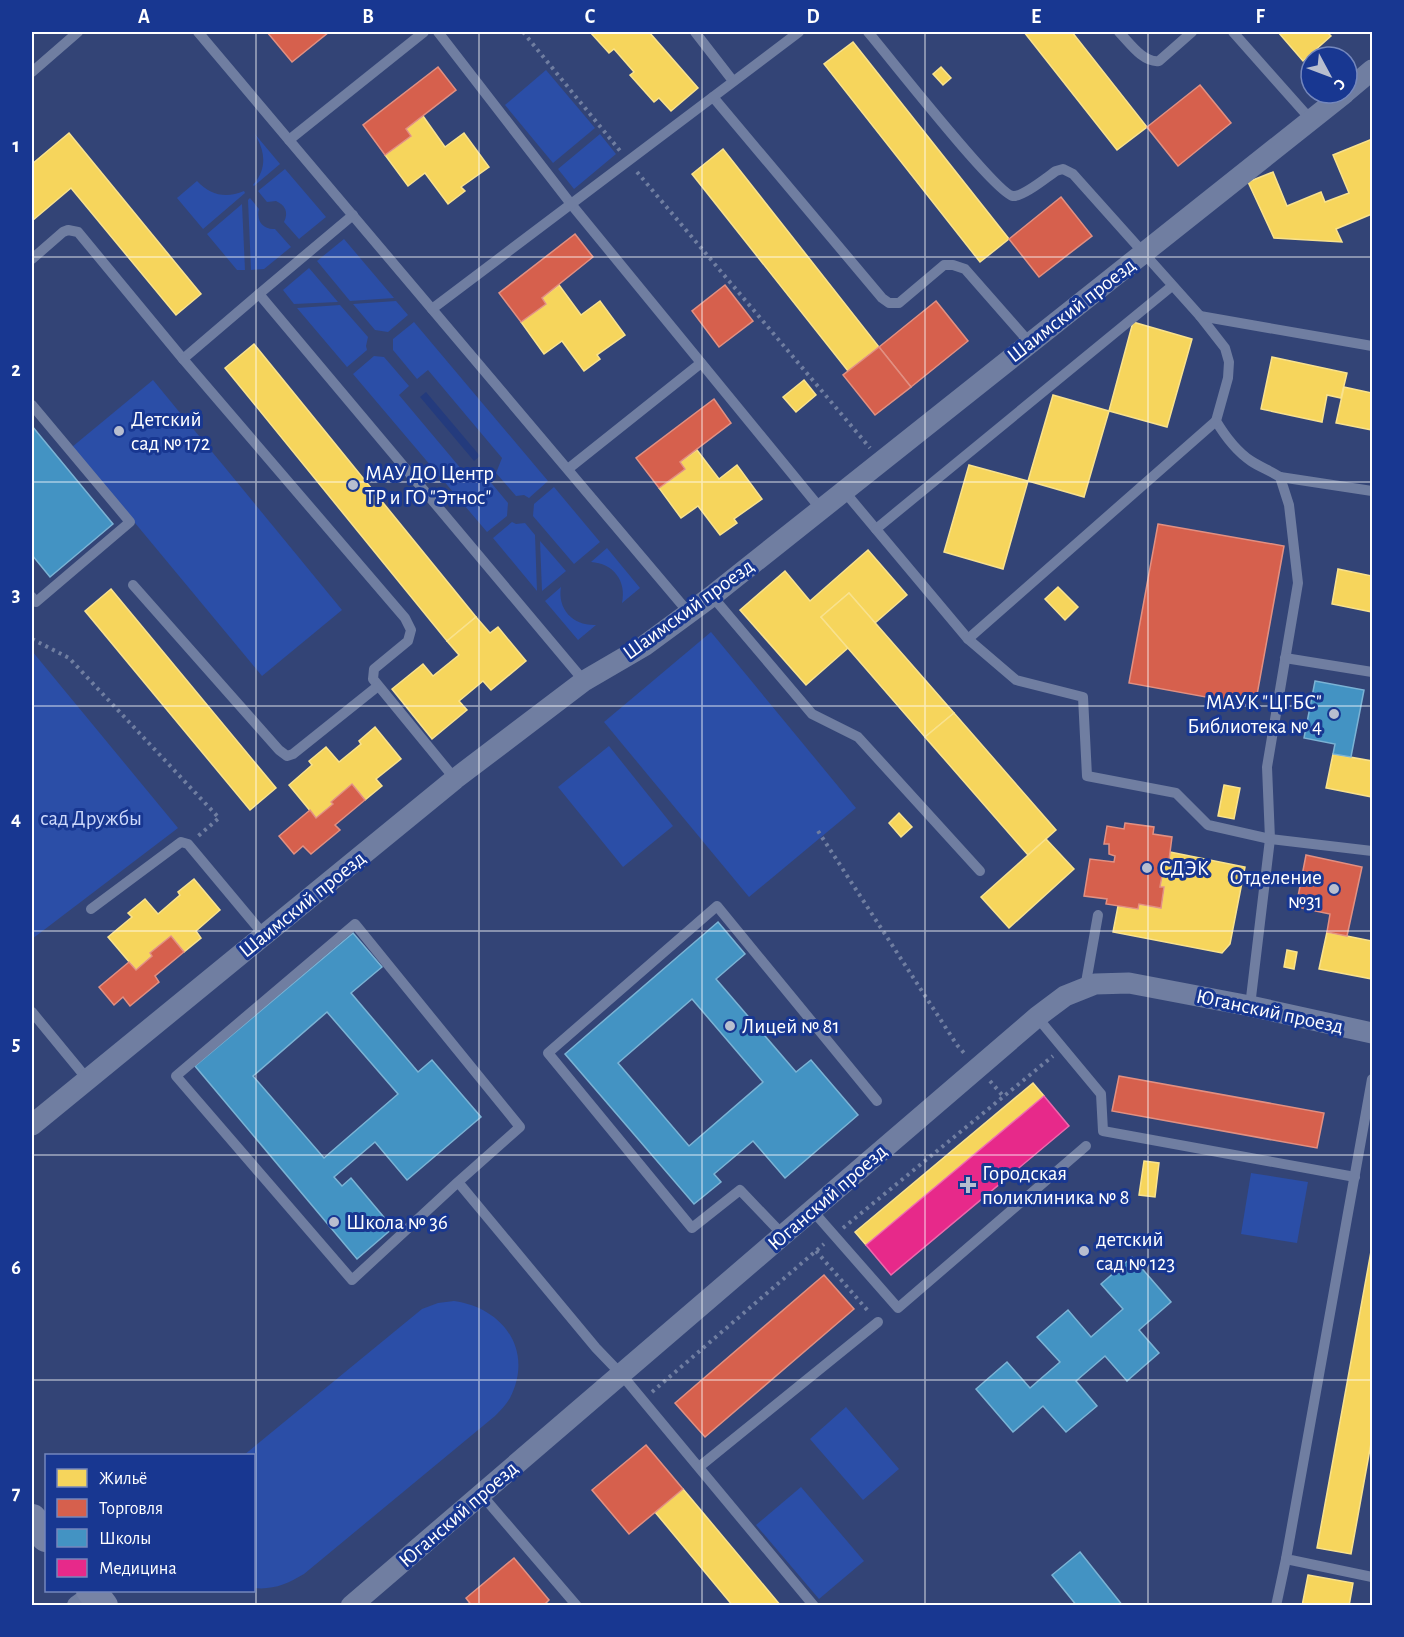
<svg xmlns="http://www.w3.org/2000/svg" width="1404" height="1637" font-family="'Alegreya Sans',sans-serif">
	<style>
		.green { fill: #2b4ea7 }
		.water { fill: #243b7d }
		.homes { fill: #f6d55c; stroke: #f9e28d; stroke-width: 1.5 }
		.shops { fill: #d6604d; stroke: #e29082; stroke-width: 1.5 }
		.schools { fill: #4393c3; stroke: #7bb3d5; stroke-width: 1.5; fill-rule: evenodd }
		.health { fill: #e7298a; stroke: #ee69ad; stroke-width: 1.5 }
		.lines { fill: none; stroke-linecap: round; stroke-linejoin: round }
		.path { stroke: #707ea1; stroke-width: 4; stroke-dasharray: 3 4.5; stroke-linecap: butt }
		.service { stroke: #707ea1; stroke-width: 10 }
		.minor { stroke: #707ea1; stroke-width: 21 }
		.secondary { stroke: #7783a5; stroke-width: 30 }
		.grid { fill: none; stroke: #fff; stroke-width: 1.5; stroke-opacity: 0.55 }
		.poi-dot { fill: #b8becf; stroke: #183791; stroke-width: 2 }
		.labels { text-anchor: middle; stroke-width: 6; stroke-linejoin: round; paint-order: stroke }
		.street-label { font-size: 21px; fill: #fff; stroke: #183791 }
		.poi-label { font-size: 21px; fill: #fff; stroke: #183791; text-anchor: start }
		.park-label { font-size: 21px; fill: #cdd9fb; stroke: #183791 }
		.neatline { fill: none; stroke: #fff; stroke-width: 2 }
		.grid-label { font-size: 20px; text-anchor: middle; font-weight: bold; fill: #fff }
	</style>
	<rect width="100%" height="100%" fill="#334476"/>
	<g class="green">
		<path d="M546 70 595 128 553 163 505 105Z"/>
		<path d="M254 133 280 164 254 186 253 185C268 168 265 150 254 133Z"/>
		<path d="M600 134 616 154 574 189 558 169Z"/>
		<path d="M285 169 326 217 299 239 284 222C289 212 285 205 276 201L267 202 258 191Z"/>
		<path d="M197 181C210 195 226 199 244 191L245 193 203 229 177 198Z"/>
		<path d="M250 198 259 209C256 221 263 230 275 229L291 247 264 269 251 270 248 200Z"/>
		<path d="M242 204 245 270H237L207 234Z"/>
		<path d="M344 239 394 298 350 301 317 261Z"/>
		<path d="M309 268 338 302 294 304 283 290Z"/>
		<path d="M396 301 408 315 388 332 375 330 353 304Z"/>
		<path d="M340 305 368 337 366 346 367 350 347 367 297 308Z"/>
		<path d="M414 322 548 481 529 498 524 495 516 496 496 473 502 458 428 370 417 379 393 350V339Z"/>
		<path d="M374 356 384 357 409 386 399 395 473 483 488 479 508 503 507 516 487 532 353 374Z"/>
		<path d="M153 380 342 610 262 676 72 447Z"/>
		<path d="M554 487 600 542 574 564 533 516 534 504Z"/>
		<path d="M512 522 516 524 525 523 535 535 537 591 493 538Z"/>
		<path d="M540 541 566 571 542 591Z"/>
		<path d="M607 548 640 588 622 603C627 581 613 563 591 562Z"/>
		<path d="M561 587C557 610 574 626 596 625L578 640 545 601Z"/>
		<path d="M711 632 856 808 749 897 604 722Z"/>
		<path d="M32 651 178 828 32 939Z"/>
		<path d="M609 746 673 826 623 867 558 787Z"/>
		<path d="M1251 1173 1308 1182 1297 1243 1241 1234Z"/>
		<path d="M454 1301C504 1308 534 1351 510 1398 506 1405 500 1411 495 1416L304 1574C287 1584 273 1590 254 1588V1456L244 1455 422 1309 438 1303Z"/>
		<path d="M846 1407 899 1469 863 1500 810 1439Z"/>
		<path d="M801 1487 864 1561 819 1599 756 1525Z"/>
	</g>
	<path class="water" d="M426 392 480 456 474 461 420 397Z"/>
	<g class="homes">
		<path d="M590 32H649L698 88 671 111 659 98 654 102 630 75 634 72 614 49 609 53Z"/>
		<path d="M1024 32H1072L1147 127 1117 150Z"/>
		<path d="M1278 32H1327L1331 36 1303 61Z"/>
		<path d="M853 42 1009 239 980 262 824 64Z"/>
		<path d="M941 67 951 78 943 85 933 74Z"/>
		<path d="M423 116 445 147 464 133 489 167 461 187 465 191 448 204 425 173 408 186 385 155 411 136 406 129Z"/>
		<path d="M69 133 201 294 176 315 71 188 32 221V164Z"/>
		<path d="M1372 139V214L1336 229 1342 242 1274 238 1248 182 1273 172 1287 206 1321 192 1325 202 1349 193 1333 155Z"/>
		<path d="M723 149 879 347 848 371 692 174Z"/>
		<path d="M559 285 581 315 600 301 625 335 597 355 600 359 584 371 562 341 544 354 521 322 546 304 542 298Z"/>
		<path d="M1133 322 1192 339 1167 427 1109 411Z"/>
		<path d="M254 344 476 617 447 641 225 368Z"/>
		<path d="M1272 357 1347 373 1341 398 1327 395 1322 422 1261 409Z"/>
		<path d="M804 380 816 395 796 412 783 397Z"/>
		<path d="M1344 387 1372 393V430L1336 423Z"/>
		<path d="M1053 395 1109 411 1084 497 1028 481Z"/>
		<path d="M697 450 719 479 737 465 762 499 734 519 737 523 720 535 698 506 681 518 659 488 685 469 680 462Z"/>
		<path d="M969 465 1028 481 1003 569 944 552Z"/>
		<path d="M868 550 907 595 875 623 849 593 821 617 848 648 806 685 740 610 785 571 810 601Z"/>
		<path d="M1338 569 1372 576V612L1332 604Z"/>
		<path d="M1058 587 1078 607 1065 620 1045 599Z"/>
		<path d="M111 589 276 788 250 810 85 611Z"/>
		<path d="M849 593 954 713 925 737 821 617Z"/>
		<path d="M476 617 490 633 498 627 526 661 491 690 483 681 459 701 467 710 432 739 392 689 423 664 433 676 459 655 447 641Z"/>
		<path d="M954 713 1056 830 1028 855 925 737Z"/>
		<path d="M375 727 401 759 376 779 382 786 365 800 352 784 331 802 333 804 316 818 289 785 312 765 309 761 326 747 339 762 361 744 359 741Z"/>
		<path d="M1333 754 1372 761V797L1326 788Z"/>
		<path d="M1224 785 1240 788 1234 819 1218 816Z"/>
		<path d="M899 813 912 827 901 837 889 823Z"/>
		<path d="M1046 839 1074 869 1009 928 981 897Z"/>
		<path d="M1170 852 1245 867 1230 944 1222 953 1113 932 1118 906 1138 909 1139 904 1161 908 1164 887H1160L1165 859 1169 860Z"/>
		<path d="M194 879 220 910 196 931 201 938 184 952 171 936 150 953 152 956 136 970 108 937 132 917 128 913 145 899 158 914 180 895 178 892Z"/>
		<path d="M1327 932 1372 941V979L1319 969Z"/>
		<path d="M1287 950 1297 952 1294 969 1284 967Z"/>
		<path d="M1033 1083 1044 1096 866 1245 855 1232Z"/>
		<path d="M1144 1161 1159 1163 1155 1197 1139 1195Z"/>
		<path d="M1372 1246V1438L1351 1554 1317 1548Z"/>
		<path d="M683 1489 699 1508 781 1606H733L655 1512Z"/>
		<path d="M1308 1575 1353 1583 1349 1606H1302Z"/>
	</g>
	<g class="shops">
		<path d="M267 32H329L292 62Z"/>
		<path d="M438 67 456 90 406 129 411 136 385 155 363 125Z"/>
		<path d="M1200 85 1231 123 1178 166 1147 127Z"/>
		<path d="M1061 197 1092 236 1039 277 1009 239Z"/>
		<path d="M575 234 593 257 542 298 546 304 521 322 499 293Z"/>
		<path d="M725 285 753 321 719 347 692 311Z"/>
		<path d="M936 301 968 341 911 387 879 347Z"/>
		<path d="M879 347 911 387 875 415 843 375Z"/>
		<path d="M714 399 731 423 680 462 685 469 659 488 636 458Z"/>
		<path d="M1158 524 1284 546 1255 706 1129 683Z"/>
		<path d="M352 784 365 800 335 825 340 830 311 854 303 846 294 854 279 836 310 810 316 818 333 804 331 802Z"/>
		<path d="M1125 823 1154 827 1153 834 1172 837 1169 860 1165 859 1160 887H1164L1161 908 1139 904 1138 909 1106 904 1107 899 1084 896 1090 859 1114 862 1115 856 1109 854V844H1104L1107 826 1124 829Z"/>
		<path d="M1306 855 1362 867 1347 936 1327 932 1330 914 1296 907Z"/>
		<path d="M171 936 184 952 155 976 159 982 130 1006 123 997 114 1005 99 987 129 962 136 970 152 956 150 953Z"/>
		<path d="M1119 1076 1324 1113 1317 1148 1112 1111Z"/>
		<path d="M824 1275 854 1309 705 1437 675 1403Z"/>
		<path d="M646 1445 683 1489 629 1534 592 1490Z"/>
		<path d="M514 1558 549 1600 543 1606H472L466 1598Z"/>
	</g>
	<g class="schools">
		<path d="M32 426 113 524 50 577 32 555Z"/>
		<path d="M1315 681 1364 690 1351 757 1333 754 1335 744 1304 738Z"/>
		<path d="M718 922 745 954 716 979 796 1072 811 1060 858 1115 785 1178 753 1141 714 1174 721 1182 694 1204 565 1054ZM692 999 763 1082 689 1146 618 1063Z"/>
		<path d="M353 933 382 967 351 993 418 1072 432 1060 481 1117 407 1180 375 1142 334 1177 342 1186 351 1178 393 1228 357 1259 195 1066ZM327 1012 398 1094 324 1158 253 1076Z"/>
		<path d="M1132 1257 1171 1302 1139 1330 1159 1353 1127 1381 1105 1356 1076 1381 1097 1406 1066 1432 1043 1406 1013 1432 976 1389 1007 1362 1030 1388 1060 1362 1037 1337 1068 1310 1091 1337 1123 1309 1101 1284Z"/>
		<path d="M1080 1552 1123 1606H1077L1052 1575Z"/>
	</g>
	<path class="health" d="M1044 1096 1069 1126 891 1275 866 1245Z"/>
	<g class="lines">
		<g class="path">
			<path d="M523 32 621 152"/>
			<path d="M637 172 870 448"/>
			<path d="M32 639 69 658 219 818 197 837"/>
			<path d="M818 831 957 1045 964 1053"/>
			<path d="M990 1081 1003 1096"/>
			<path d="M843 1228 1053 1056"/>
			<path d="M816 1251 869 1312"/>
			<path d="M652 1392 824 1244"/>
		</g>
		<g class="service">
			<path d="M198 32 289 140"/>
			<path d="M424 32 289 140 689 613"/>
			<path d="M438 32 571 204 820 508"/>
			<path d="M695 32 733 81"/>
			<path d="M868 32C887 54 996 194 1013 196 1023 197 1047 177 1056 171L1063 169 1073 174 1200 316 1225 348 1229 362 1228 378 1216 421C1225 436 1236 451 1251 461 1260 467 1271 471 1280 477L1289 505 1298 583 1267 767 1270 839 1250 1006"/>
			<path d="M1119 32C1129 42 1143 63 1159 61L1192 32"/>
			<path d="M1233 32 1312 121"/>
			<path d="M32 72 78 32"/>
			<path d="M713 97 882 298 889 303H899L944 265H953L965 269 1030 343"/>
			<path d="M353 215 259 294 584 681"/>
			<path d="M32 259 63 232 68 230 78 232 183 359 259 294"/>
			<path d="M432 309 799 32"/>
			<path d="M1200 316 1372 346"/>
			<path d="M183 359 405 618 411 630 408 641 374 669 373 679 455 779"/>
			<path d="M32 405 130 522 36 602 32 597"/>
			<path d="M568 469 701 363"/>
			<path d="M1280 477 1372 491"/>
			<path d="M844 491 968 639 1016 680 1083 697 1087 776 1176 793 1208 825 1270 839 1372 851"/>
			<path d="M876 529 1172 286"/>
			<path d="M133 585 279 750 287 756 293 754 378 686"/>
			<path d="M712 596 812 714 858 737 980 871"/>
			<path d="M968 639 1216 421"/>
			<path d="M1285 658 1372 672"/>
			<path d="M91 909 181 842 188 844 264 935"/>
			<path d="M1085 988 1098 915"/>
			<path d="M32 1012 88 1080"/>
			<path d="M1037 1017 1101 1094 1103 1131 1355 1177"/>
			<path d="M1372 1079 1286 1559 1372 1577"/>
			<path d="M458 1182 352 1280 176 1076 355 924 520 1127 458 1182 596 1348 621 1374 814 1606"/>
			<path d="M812 1210 898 1308 1086 1146"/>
			<path d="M783 1235 740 1190 692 1228 548 1053 717 906 877 1101"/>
			<path d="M699 1467 878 1322"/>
			<path d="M481 1494 577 1606"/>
			<path d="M1276 1606 1286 1559"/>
		</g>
		<g class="minor">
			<path d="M1347 91 1372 70"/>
			<path d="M32 1125 455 779 584 681 644 646 712 596 1345 93"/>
			<path d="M77 1606 94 1594"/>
			<path d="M351 1606 1037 1017 1065 996 1095 984 1129 983 1250 1006 1372 1033"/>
		</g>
		<g class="secondary">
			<path d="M32 1519 46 1537"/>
			<path d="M91 1590 103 1606"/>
		</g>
	</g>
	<path class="grid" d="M256 32V1606M479 32V1606M702 32V1606M925 32V1606M1148 32V1606M32 257H1372M32 482H1372M32 706H1372M32 931H1372M32 1155H1372M32 1380H1372"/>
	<g class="poi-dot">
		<circle cx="119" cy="431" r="6"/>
		<circle cx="353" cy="485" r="6"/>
		<circle cx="1334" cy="714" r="6"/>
		<circle cx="1147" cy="868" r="6"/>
		<circle cx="1334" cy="889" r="6"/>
		<circle cx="730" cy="1026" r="6"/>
		<path d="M965 1176h6v6h6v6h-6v6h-6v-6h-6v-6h6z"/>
		<circle cx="334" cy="1222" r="6"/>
		<circle cx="1084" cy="1251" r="6"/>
	</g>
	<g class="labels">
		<g class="street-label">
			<text transform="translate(1071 310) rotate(-38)" y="7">Шаимский проезд</text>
			<text transform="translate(688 609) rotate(-36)" y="7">Шаимский проезд</text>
			<text transform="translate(302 904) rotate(-39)" y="7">Шаимский проезд</text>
			<text transform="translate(1270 1011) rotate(12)" y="7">Юганский проезд</text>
			<text transform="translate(827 1197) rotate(-41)" y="7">Юганский проезд</text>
			<text transform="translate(458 1514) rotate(-41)" y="7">Юганский проезд</text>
		</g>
		<g class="poi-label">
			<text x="131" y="426">Детский<tspan x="131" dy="24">сад № 172</tspan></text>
			<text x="365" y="480">МАУ ДО Центр<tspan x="365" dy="24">ТР и ГО "Этнос"</tspan></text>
			<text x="1322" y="709" text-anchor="end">МАУК "ЦГБС"<tspan x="1322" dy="24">Библиотека № 4</tspan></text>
			<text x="1159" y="875">СДЭК</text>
			<text x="1322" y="884" text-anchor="end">Отделение<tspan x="1322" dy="24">№31</tspan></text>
			<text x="742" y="1033">Лицей № 81</text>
			<text x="982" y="1180">Городская<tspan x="982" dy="24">поликлиника № 8</tspan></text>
			<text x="346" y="1229">Школа № 36</text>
			<text x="1096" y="1246">детский<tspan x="1096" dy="24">сад № 123</tspan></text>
		</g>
		<g class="park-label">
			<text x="91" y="825">сад Дружбы</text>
		</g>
	</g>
	<rect width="1404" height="1637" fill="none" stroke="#183791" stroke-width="66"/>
	<rect x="45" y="1454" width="210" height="138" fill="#183791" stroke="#7487bd" stroke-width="1.5"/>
	<rect x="57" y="1469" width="30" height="18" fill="#f6d55c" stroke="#7487bd" stroke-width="1.5"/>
	<text x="99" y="1484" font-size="18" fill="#ffffff">Жильё</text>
	<rect x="57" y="1499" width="30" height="18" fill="#d6604d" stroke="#7487bd" stroke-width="1.5"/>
	<text x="99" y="1514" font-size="18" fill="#ffffff">Торговля</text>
	<rect x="57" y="1529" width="30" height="18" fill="#4393c3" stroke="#7487bd" stroke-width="1.5"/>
	<text x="99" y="1544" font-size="18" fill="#ffffff">Школы</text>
	<rect x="57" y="1559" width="30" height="18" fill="#e7298a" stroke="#7487bd" stroke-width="1.5"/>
	<text x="99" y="1574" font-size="18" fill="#ffffff">Медицина</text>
	<g transform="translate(1329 75) rotate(131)"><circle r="28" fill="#183791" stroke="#7487bd" stroke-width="1.5"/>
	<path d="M0-4.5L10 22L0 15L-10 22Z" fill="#b8becf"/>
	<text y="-9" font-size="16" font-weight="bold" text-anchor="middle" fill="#ffffff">С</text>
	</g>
	<rect x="33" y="33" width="1338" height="1571" class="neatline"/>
	<g class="grid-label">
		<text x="144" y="23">A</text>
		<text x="368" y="23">B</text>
		<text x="590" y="23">C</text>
		<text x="813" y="23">D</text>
		<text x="1036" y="23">E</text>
		<text x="1260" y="23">F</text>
		<text x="16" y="152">1</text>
		<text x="16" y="376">2</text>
		<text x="16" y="601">3</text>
		<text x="16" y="825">4</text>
		<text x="16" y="1050">5</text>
		<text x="16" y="1274">6</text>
		<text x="16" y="1499">7</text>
	</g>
</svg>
